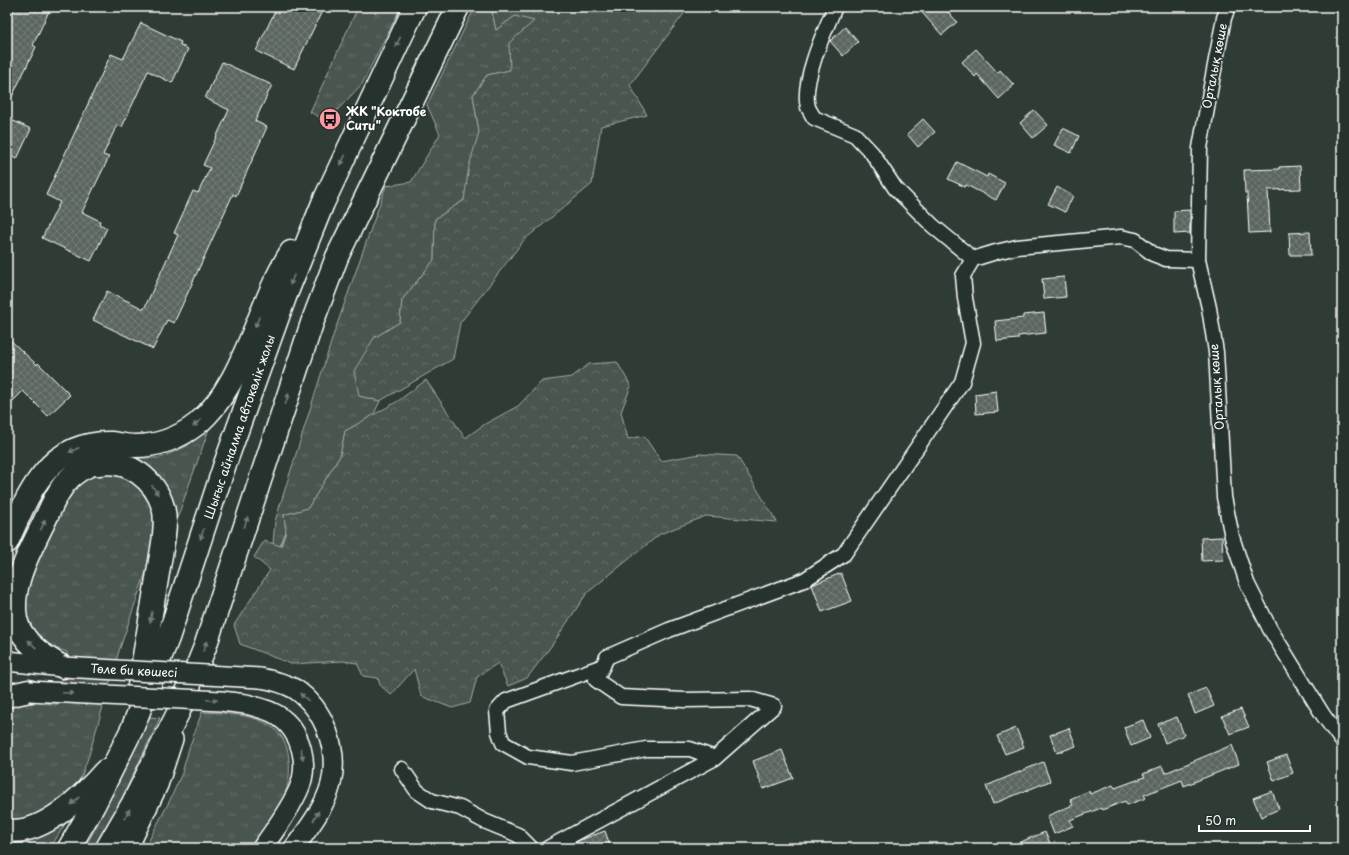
<svg xmlns="http://www.w3.org/2000/svg" width="1349" height="855" font-family="'Playpen Sans',sans-serif">
	<style>
		.grass { fill: url(#grass-tufts); stroke: #a4aaa7 }
		.forest { fill: url(#forest-crowns); stroke: #a4aaa7 }
		.building { fill: url(#building-cross-hatch); stroke: #fff }
		.lines { fill: none; stroke-linecap: round; stroke-linejoin: round }
		.minor-casing { stroke: #fff; stroke-width: 17 }
		.secondary-casing { stroke: #fff; stroke-width: 22 }
		.primary-casing { stroke: #fff; stroke-width: 25 }
		.minor { stroke: #26332d; stroke-width: 14 }
		.secondary { stroke: #26332d; stroke-width: 19 }
		.primary { stroke: #26332d; stroke-width: 22 }
		.secondary-bridge-casing { stroke: #fff; stroke-width: 22; stroke-linecap: butt }
		.secondary-bridge { stroke: #26332d; stroke-width: 19 }
		.oneway { fill: #727a76 }
		.labels { text-anchor: middle; stroke-width: 3; stroke-linejoin: round; paint-order: stroke }
		.street-label { font-size: 12px; fill: #fff; stroke: #26332d }
		.poi-label { font-size: 12px; font-weight: bold; fill: #fff; stroke: #26332d; text-anchor: start }
	</style>
	<defs>
		<pattern id="grass-tufts" width="24" height="20" patternUnits="userSpaceOnUse"><rect width="24" height="20" fill="#4a544f"/><path d="M3 7l-1-3M5 7V3M7 7l1-3M15 17l-1-3M17 17v-4M19 17l1-3" fill="none" stroke="#656e69"/></pattern>
		<pattern id="forest-crowns" width="20" height="18" patternUnits="userSpaceOnUse"><rect width="20" height="18" fill="#4a544f"/><path d="M2 6a3 3 0 1 1 6 0M12 15a3 3 0 1 1 6 0" fill="none" stroke="#656e69"/></pattern>
		<pattern id="building-cross-hatch" width="8" height="8" patternUnits="userSpaceOnUse"><rect width="8" height="8" fill="#5b6661"/><path d="M0 0l8 8M0 8l8-8" fill="none" stroke="#747d79"/></pattern>
	</defs>
	<rect width="100%" height="100%" fill="#2f3b35"/>
	<filter id="ink" filterUnits="userSpaceOnUse"><feTurbulence type="fractalNoise" baseFrequency=".025" numOctaves="2"/><feDisplacementMap in="SourceGraphic" scale="8" xChannelSelector="R" yChannelSelector="G"/><feConvolveMatrix kernelMatrix="1 2 1 2 8 2 1 2 1" color-interpolation-filters="sRGB"/></filter>
	<g filter="url(#ink)">
		<g class="grass">
			<path d="M358 7H401L362 84 327 121 310 112Z"/>
			<path d="M475 7H491L496 30 515 16 534 20 510 70 487 75 473 95 479 132 464 200 435 219 434 260 402 300 400 322 374 338 359 396 380 401 373 416 345 431 340 456 308 508 284 515 286 532 280 546 273 544 275 521 334 333 386 186 411 182 440 134 427 105Z"/>
			<path d="M210 426 172 533 133 458H160L187 446Z"/>
			<path d="M101 472H113L140 484 156 509 155 545 119 651 89 755 82 775 74 790 48 814 7 823V707L25 703 58 704 67 652 49 646 33 629 25 612 27 592 38 561 68 499 78 486 89 476Z"/>
			<path d="M202 712C237 714 286 714 289 760 290 772 289 785 284 796 276 815 262 832 250 848H145L170 800 182 773 189 748Z"/>
			<path d="M150 717 160 718 103 838 96 848H84L93 833Z"/>
			<path d="M67 821 50 848H7V840Z"/>
		</g>
		<g class="forest">
			<path d="M491 7H689L630 85 647 115 601 126 592 184 524 240 460 323 453 359 380 401 359 396 354 371 374 338 400 322 402 300 434 260 435 219 464 200 469 166 479 132 473 95 487 75 510 70 509 43 534 21 515 16 496 30Z"/>
			<path d="M617 362 631 386 621 412 628 439 644 436 661 461 700 454 737 456 777 522 706 516 660 534 587 593 552 645 527 678 508 686 498 663 477 677 470 703 452 708 421 696 414 669 391 695 380 685 378 678 363 676 357 663 343 661 291 664 240 644 234 625 270 570 254 557 264 541 281 546 286 532 284 515 308 508 340 456 345 431 398 401 426 380 465 438 485 424 518 406 542 381 572 377 589 364Z"/>
		</g>
		<g class="building">
			<path d="M15 7H51L33 45 36 47 7 107V25Z"/>
			<path d="M277 7H324L294 69 256 51Z"/>
			<path d="M917 7H944L957 22 942 35Z"/>
			<path d="M141 23 181 42 180 45 188 49 172 83 148 71 122 127 117 125 103 155 109 157 82 212 100 221 99 224 107 228 91 261 42 238 60 202 46 195 111 54 123 59Z"/>
			<path d="M845 27 858 42 843 56 830 41Z"/>
			<path d="M976 49 998 73 1000 70 1014 85 999 99 977 74 975 77 962 62Z"/>
			<path d="M222 62 272 85 255 121 267 127 236 196 233 194 174 323 167 320 153 349 93 320 107 291 144 309 178 235 174 233 193 191 198 193 210 168 203 165 229 110 205 98Z"/>
			<path d="M1034 110 1048 125 1033 138 1020 123Z"/>
			<path d="M7 118 31 129 17 159 7 155Z"/>
			<path d="M923 119 935 132 918 147 907 134Z"/>
			<path d="M1063 128 1079 136 1071 153 1054 145Z"/>
			<path d="M957 162 987 177 988 174 1005 183 996 200 966 185 965 187 948 179Z"/>
			<path d="M1300 166 1301 189 1268 190 1270 232 1249 233 1247 193H1245L1244 170 1279 169V167Z"/>
			<path d="M1057 187 1073 196 1065 212 1048 204Z"/>
			<path d="M1190 210V233L1174 234V211Z"/>
			<path d="M1310 232 1311 255H1290L1289 233Z"/>
			<path d="M1064 277 1066 297 1044 299 1042 279Z"/>
			<path d="M1044 313 1046 333 1018 336V339L997 341 995 321 1023 318V315Z"/>
			<path d="M7 337 37 365 38 363 70 395 48 416 23 391 7 407Z"/>
			<path d="M996 391 998 412 976 414 975 394Z"/>
			<path d="M1222 537 1223 560 1202 561 1201 538Z"/>
			<path d="M841 573 852 601 822 612 812 585Z"/>
			<path d="M1206 688 1214 706 1195 714 1188 695Z"/>
			<path d="M1241 709 1249 727 1230 734 1222 716Z"/>
			<path d="M1177 717 1184 735 1165 743 1158 724Z"/>
			<path d="M1143 720 1150 738 1131 746 1124 727Z"/>
			<path d="M1016 728 1024 747 1005 754 997 736Z"/>
			<path d="M1069 728 1076 746 1057 753 1050 735Z"/>
			<path d="M1232 745 1239 764 1184 786 1182 780 1144 795 1146 798 1127 805 1125 801 1102 810 1101 808 1070 820 1073 826 1054 834 1047 816 1073 805 1070 799 1089 791 1090 794 1113 785 1115 788 1145 777 1143 774 1162 766 1165 773Z"/>
			<path d="M782 750 793 778 763 789 753 761Z"/>
			<path d="M1286 755 1293 773 1274 781 1267 762Z"/>
			<path d="M1043 762 1050 781 993 804 986 786Z"/>
			<path d="M1272 791 1279 809 1261 817 1253 798Z"/>
			<path d="M605 831 611 848H566L580 840Z"/>
			<path d="M1045 832 1052 848H1008V847Z"/>
		</g>
		<g class="lines">
			<g class="minor-casing">
				<g id="minor">
					<path d="M835 7C825 30 801 82 808 107 809 110 812 114 814 118L855 135 872 153 895 188 933 226 973 259"/>
					<path d="M1228 7 1224 18 1211 86 1200 148 1198 260 1209 308 1216 352 1224 497 1232 537 1247 583 1270 629 1323 715 1342 741"/>
					<path d="M603 666 506 701 497 711 499 732 503 743 528 757 572 763 646 749H690L715 758"/>
					<path d="M402 769 417 791 432 801 460 808 484 821 518 835 531 848"/>
					<path d="M548 848 715 758 774 706 750 699 685 700 621 697 596 680 607 657 669 630 804 580 844 554 962 382 973 343 965 298 963 276 973 259 996 252 1017 247 1121 237 1135 240 1153 254 1166 259 1198 260"/>
				</g>
			</g>
			<g class="secondary-casing">
				<g id="secondary">
					<path d="M7 661 63 667"/>
					<path d="M260 678C272 680 284 683 295 689 325 709 339 750 331 784 325 807 308 829 294 848"/>
					<path d="M246 704C256 707 268 709 277 715 302 731 310 765 298 791 288 812 275 830 262 848"/>
					<path d="M128 848 158 785 173 739"/>
				</g>
			</g>
			<g class="primary-casing">
				<g id="primary">
					<path d="M7 542C18 519 27 493 44 473 60 452 85 442 111 443 119 444 127 446 135 446 157 446 179 438 197 424 245 384 257 305 291 252"/>
					<path d="M63 667C45 657 21 642 16 619 10 585 30 551 44 522 49 512 53 501 59 492 65 481 76 471 88 466 91 464 96 464 100 464 129 459 155 480 163 507 167 520 164 536 162 549L139 686"/>
					<path d="M7 696 29 691"/>
					<path d="M7 830C41 837 84 795 105 771"/>
					<path d="M69 848 94 805 132 729 168 638 225 464 285 297 323 203 415 7"/>
					<path d="M107 848 133 803 179 711 205 647 312 323 337 257 458 7"/>
				</g>
			</g>
			<use href="#minor" class="minor"/>
			<use href="#secondary" class="secondary"/>
			<use href="#primary" class="primary"/>
			<g class="secondary-bridge-casing">
				<g id="secondary-bridge">
					<path d="M63 667 260 678"/>
					<path d="M29 691 221 701 246 704"/>
				</g>
			</g>
			<use href="#secondary-bridge" class="secondary-bridge"/>
		</g>
		<defs><path id="oneway-solid" d="M-6-.8H1V-3.2L6.5 0L1 3.2V.8H-6Z"/></defs>
		<g class="oneway">
			<use href="#oneway-solid" transform="translate(398 42) rotate(115)"/>
			<use href="#oneway-solid" transform="translate(343 160) rotate(115)"/>
			<use href="#oneway-solid" transform="translate(292 280) rotate(112)"/>
			<use href="#oneway-solid" transform="translate(257 322) rotate(113)"/>
			<use href="#oneway-solid" transform="translate(287 399) rotate(-72)"/>
			<use href="#oneway-solid" transform="translate(197 423) rotate(140)"/>
			<use href="#oneway-solid" transform="translate(74 450) rotate(155)"/>
			<use href="#oneway-solid" transform="translate(155 490) rotate(56)"/>
			<use href="#oneway-solid" transform="translate(246 522) rotate(-72)"/>
			<use href="#oneway-solid" transform="translate(43 525) rotate(-65)"/>
			<use href="#oneway-solid" transform="translate(202 534) rotate(108)"/>
			<use href="#oneway-solid" transform="translate(151 617) rotate(100)"/>
			<use href="#oneway-solid" transform="translate(32 644) rotate(-136)"/>
			<use href="#oneway-solid" transform="translate(205 646) rotate(-70)"/>
			<use href="#oneway-solid" transform="translate(68 693) rotate(3)"/>
			<use href="#oneway-solid" transform="translate(304 697) rotate(-140)"/>
			<use href="#oneway-solid" transform="translate(212 700) rotate(3)"/>
			<use href="#oneway-solid" transform="translate(302 754) rotate(80)"/>
			<use href="#oneway-solid" transform="translate(75 801) rotate(137)"/>
			<use href="#oneway-solid" transform="translate(127 814) rotate(-60)"/>
			<use href="#oneway-solid" transform="translate(316 816) rotate(-61)"/>
		</g>
	</g>
	<defs>
		<g id="bus-disc" transform="scale(1.15)"><circle r="9.5" fill="#ff9aa2" stroke="#26332d"/><path d="M-5-6H5V4H4V6H2V4H-2V6H-4V4H-5ZM-3.5-4V0h7V-4ZM-3.5 1.2v1.5H-2V1.2ZM2 1.2v1.5H3.5V1.2Z" fill="#111"/></g>
	</defs>
	<g fill-rule="evenodd">
		<use href="#bus-disc" x="330" y="119"/>
	</g>
	<g class="labels">
		<g class="street-label">
			<text transform="translate(1215 66) rotate(-79)" y="4">Орталық көше</text>
			<text transform="translate(1217 387) rotate(-94)" y="4">Орталық көше</text>
			<text transform="translate(240 427) rotate(-71)" y="4">Шығыс айналма автокөлік жолы</text>
			<text transform="translate(134 671) rotate(3)" y="4">Төле би көшесі</text>
		</g>
		<g class="poi-label">
			<text x="346" y="116">ЖК "Коктобе<tspan x="346" dy="14">Сити"</tspan></text>
		</g>
	</g>
	<rect width="1349" height="855" fill="none" stroke="#26332d" stroke-width="24"/>
	<rect x="12" y="12" width="1325" height="831" fill="none" stroke="#fff" stroke-width="1.5" filter="url(#ink)"/>
	<path d="M1199 825v6h111v-6" fill="none" stroke="#ffffff" stroke-width="2"/>
	<text x="1205" y="825" font-size="12" fill="#ffffff" stroke="#26332d" stroke-width="3" paint-order="stroke">50 m</text>
</svg>
